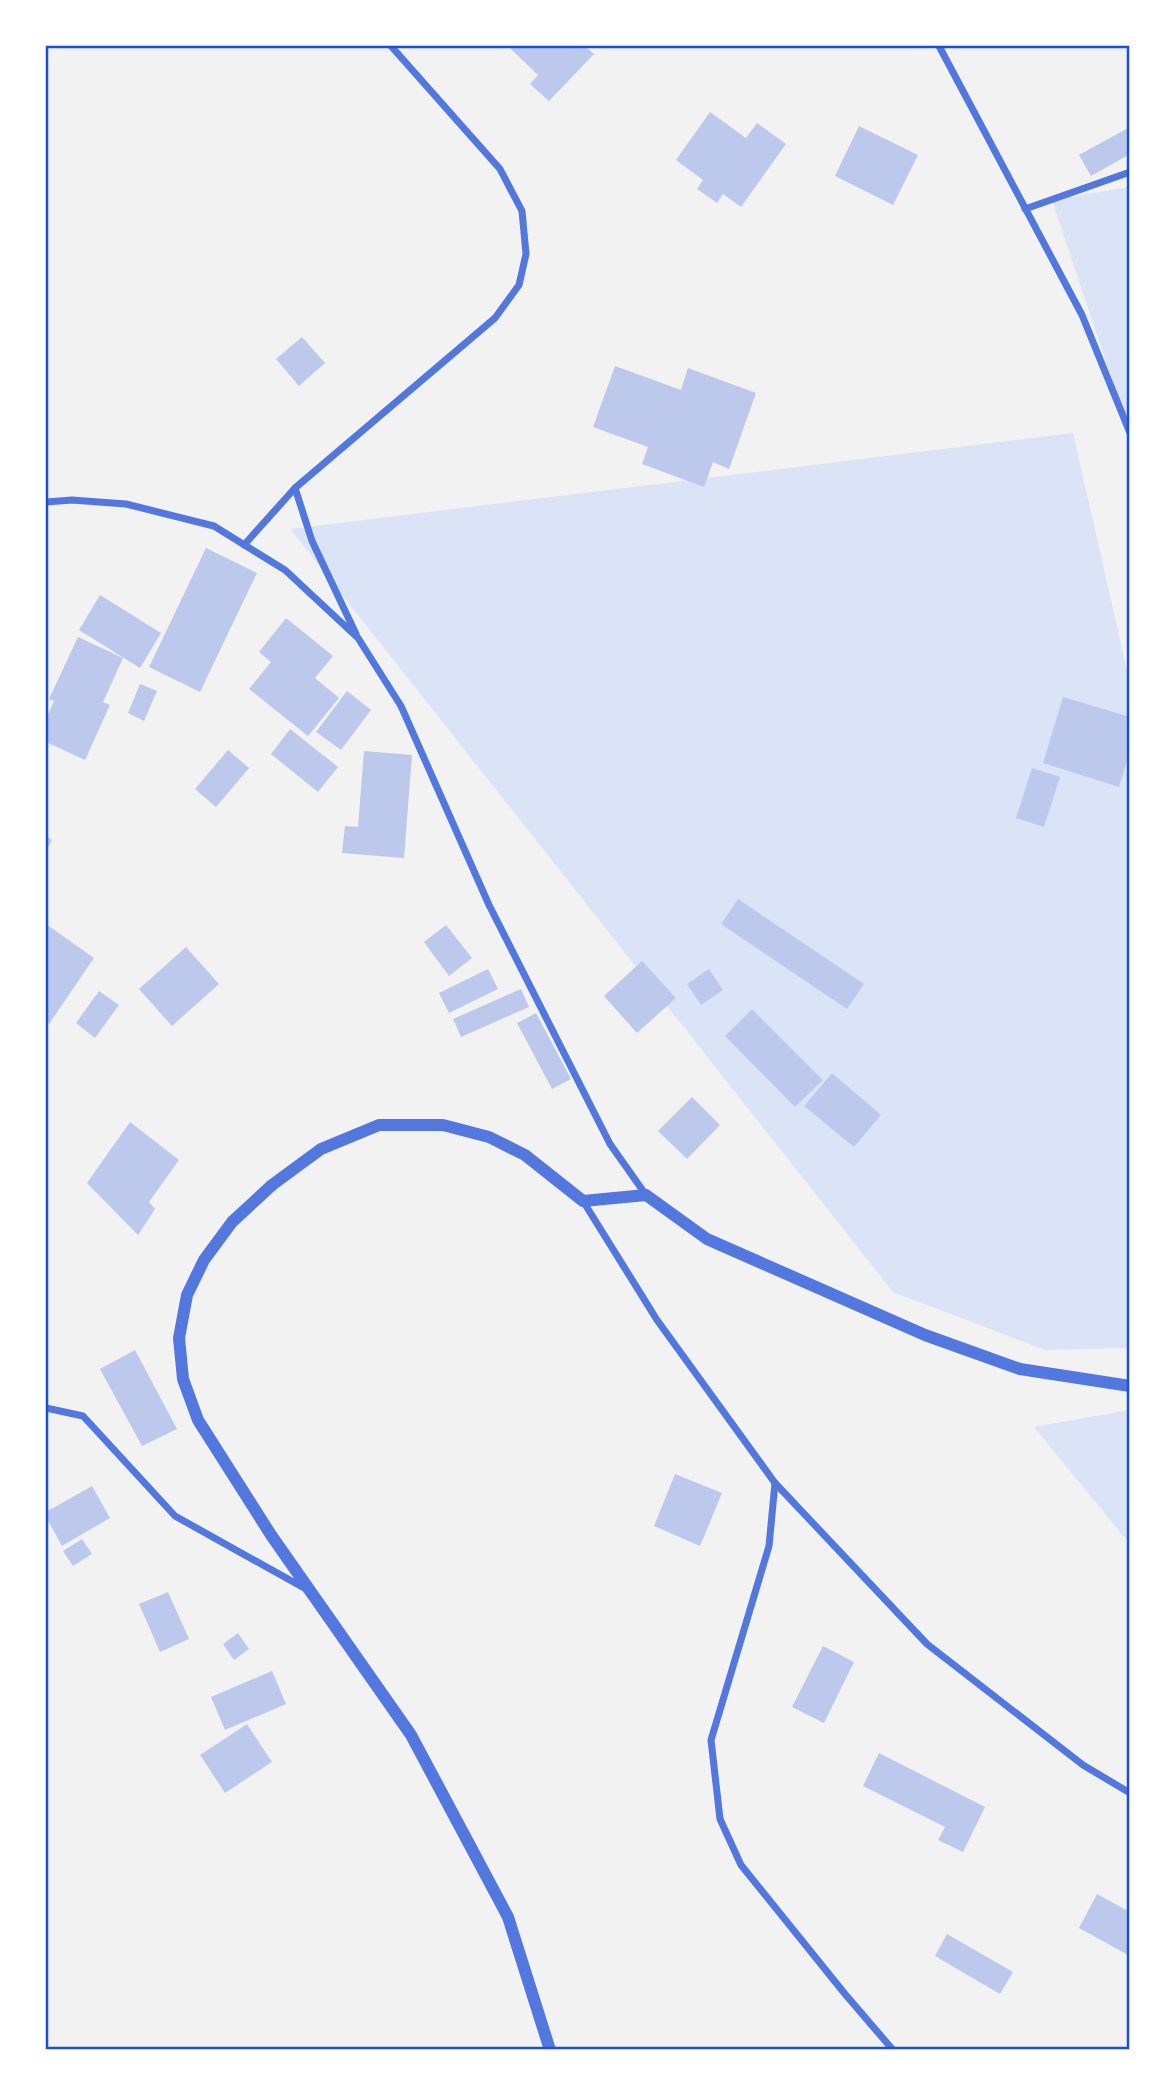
<svg xmlns="http://www.w3.org/2000/svg" width="1175" height="2095" font-family="'Fira Sans Condensed',sans-serif">
	<style>
		.green { fill: #dbe4f7 }
		.building { fill: #bdc9ec }
		.lines { fill: none; stroke-linecap: round; stroke-linejoin: round }
		.minor { stroke: #5277de; stroke-width: 7 }
		.tertiary { stroke: #5277de; stroke-width: 12 }
		.neatline { fill: none; stroke: #1d4ed8; stroke-width: 2.5 }
	</style>
	<rect width="100%" height="100%" fill="#f2f2f2"/>
	<g class="green">
		<path d="M1129 187V431L1052 200Z"/>
		<path d="M1073 433 1129 679V1348L1045 1350 893 1292 290 529Z"/>
		<path d="M1129 1410H1130L1129 1543 1034 1427Z"/>
	</g>
	<g class="building">
		<path d="M508 46H585L594 54 549 101 530 84 538 75Z"/>
		<path d="M710 112 746 138 757 123 786 144 741 207 723 194 717 203 697 189 703 180 676 160Z"/>
		<path d="M859 126 918 155 893 205 835 176Z"/>
		<path d="M1130 127V154L1091 176 1079 155Z"/>
		<path d="M302 337 325 363 299 386 276 359Z"/>
		<path d="M615 366 681 390 688 368 756 393 729 469 713 462 704 487 642 464 648 447 593 427Z"/>
		<path d="M206 548 257 573 200 692 149 667Z"/>
		<path d="M100 595 161 633 140 668 79 630Z"/>
		<path d="M286 618 333 656 315 678 339 698 308 736 249 689 271 662 259 652Z"/>
		<path d="M78 637 123 658 103 702 110 705 85 760 46 742V720L54 701 49 699Z"/>
		<path d="M140 684 157 691 144 721 128 713Z"/>
		<path d="M347 691 371 710 341 750 316 732Z"/>
		<path d="M1063 697 1130 717V751L1119 787 1043 763Z"/>
		<path d="M290 729 338 767 318 792 271 754Z"/>
		<path d="M228 750 249 768 216 807 195 789Z"/>
		<path d="M364 751 412 755 404 858 342 853 345 826 358 827Z"/>
		<path d="M1032 768 1060 777 1044 827 1016 818Z"/>
		<path d="M46 836 52 840 46 851Z"/>
		<path d="M738 899 864 984 847 1009 721 924Z"/>
		<path d="M46 924 94 958 49 1024 46 1022Z"/>
		<path d="M446 925 472 958 449 976 424 942Z"/>
		<path d="M186 947 219 984 172 1026 139 989Z"/>
		<path d="M642 961 676 998 637 1033 604 996Z"/>
		<path d="M488 969 498 989 449 1013 439 993Z"/>
		<path d="M709 969 723 990 701 1005 687 984Z"/>
		<path d="M521 989 529 1007 461 1037 453 1019Z"/>
		<path d="M99 991 119 1005 95 1038 76 1023Z"/>
		<path d="M752 1009 823 1080 795 1107 725 1036Z"/>
		<path d="M536 1013 571 1079 552 1089 517 1023Z"/>
		<path d="M832 1073 881 1115 854 1147 804 1106Z"/>
		<path d="M692 1097 720 1125 687 1159 658 1131Z"/>
		<path d="M130 1122 179 1160 149 1202 155 1209 138 1235 87 1183Z"/>
		<path d="M135 1350 177 1429 142 1446 100 1369Z"/>
		<path d="M675 1474 722 1493 700 1546 654 1526Z"/>
		<path d="M92 1486 110 1518 62 1546 46 1517V1512Z"/>
		<path d="M82 1539 92 1554 73 1566 63 1551Z"/>
		<path d="M168 1592 189 1639 160 1652 139 1604Z"/>
		<path d="M238 1633 249 1649 234 1660 223 1644Z"/>
		<path d="M823 1646 854 1662 824 1723 792 1707Z"/>
		<path d="M272 1671 286 1704 225 1730 211 1697Z"/>
		<path d="M247 1724 272 1762 225 1793 200 1755Z"/>
		<path d="M879 1753 985 1807 963 1852 938 1840 945 1827 863 1786Z"/>
		<path d="M1097 1894 1130 1912V1956L1079 1928Z"/>
		<path d="M947 1934 1013 1972 1000 1994 935 1956Z"/>
	</g>
	<g class="lines">
		<g class="minor">
			<path d="M939 46 1082 315 1130 433"/>
			<path d="M1025 209 1130 172"/>
			<path d="M295 488 312 541 356 634"/>
			<path d="M46 502 72 500 126 504 214 526 285 570 358 638 401 706 489 905 610 1144 646 1195"/>
			<path d="M244 545 295 488 495 318 519 285 526 254 522 211 500 169 391 46"/>
			<path d="M583 1201 657 1320 775 1483 927 1644 1083 1765 1130 1793"/>
			<path d="M46 1408 83 1416 175 1516 306 1589"/>
			<path d="M775 1483 769 1546 711 1740 720 1819 741 1865 845 1994 893 2050"/>
		</g>
		<path class="tertiary" d="M550 2050 508 1917 411 1735 271 1535 198 1420 183 1379 179 1338 187 1295 204 1260 232 1222 272 1185 321 1149 379 1125H443L489 1137 525 1155 583 1201 646 1195 707 1239 925 1335 1020 1369 1130 1386"/>
	</g>
	<rect width="1175" height="2095" fill="none" stroke="#ffffff" stroke-width="94"/>
	<rect x="47" y="47" width="1081" height="2001" class="neatline"/>
</svg>
